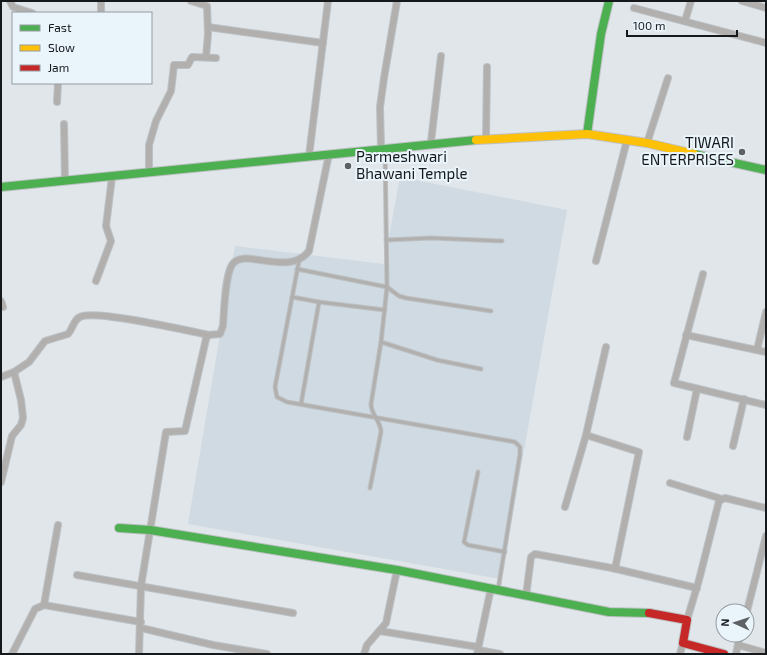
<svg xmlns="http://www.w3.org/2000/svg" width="767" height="655" font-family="'Exo 2',sans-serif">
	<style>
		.built { fill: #cfdae2 }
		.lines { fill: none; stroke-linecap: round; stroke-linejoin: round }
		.lane-casing { stroke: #bdc1c4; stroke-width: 5 }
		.street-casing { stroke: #bdc1c4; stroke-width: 8 }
		.fast-casing { stroke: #bdc1c4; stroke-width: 10 }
		.slow-casing { stroke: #bdc1c4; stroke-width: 10 }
		.jam-casing { stroke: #bdc1c4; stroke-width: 10 }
		.lane { stroke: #b1b0af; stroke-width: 3 }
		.street { stroke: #b1b0af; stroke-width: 6 }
		.fast { stroke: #4caf50; stroke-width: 8 }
		.slow { stroke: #ffc107; stroke-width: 8 }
		.jam { stroke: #c62828; stroke-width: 8 }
		.poi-dot { fill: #5d6164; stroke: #eaf4fb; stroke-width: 1.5 }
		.labels { text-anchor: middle; stroke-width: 4; stroke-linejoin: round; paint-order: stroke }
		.poi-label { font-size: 15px; fill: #16191c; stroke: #eaf4fb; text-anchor: end }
	</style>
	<rect width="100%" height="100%" fill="#e1e6ea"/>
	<path class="built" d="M400 177 567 210 501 579 188 524 235 246 384 264Z"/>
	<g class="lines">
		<g class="lane-casing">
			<g id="lane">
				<path d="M386 240 431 238 502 241"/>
				<path d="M299 261 275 387 277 397 287 402 510 441 515 442 520 447V454L498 590"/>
				<path d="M297 269 387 287 399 296 406 298 491 311"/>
				<path d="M292 297 319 302 385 310"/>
				<path d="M381 342 437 360 481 369"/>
				<path d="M301 404 319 302"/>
				<path d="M478 472 464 542 468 545 505 552"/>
				<path d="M370 488 381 432C381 421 371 415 371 404L381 342 387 287 385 149"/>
			</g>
		</g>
		<g class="street-casing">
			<g id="street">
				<path d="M10 1 13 7 32 13"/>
				<path d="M191 1 207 6 208 34 206 57"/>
				<path d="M742 1 766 8"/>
				<path d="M634 8 766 43"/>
				<path d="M101 13V1"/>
				<path d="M685 21 691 1"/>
				<path d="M208 27 323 43"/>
				<path d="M57 102 58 83"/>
				<path d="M64 124 65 181"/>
				<path d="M486 138 487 67"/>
				<path d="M431 142 441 56"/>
				<path d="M647 143 668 78"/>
				<path d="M381 148 380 107 384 78 397 1"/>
				<path d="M309 156 328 1"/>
				<path d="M149 173V145L156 121 171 91 174 65H188L192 57 216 58"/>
				<path d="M596 261 627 140"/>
				<path d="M703 274 674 383 766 405"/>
				<path d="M96 281 111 241 106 226 112 177"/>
				<path d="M1 301 3 307"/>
				<path d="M686 335 766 352"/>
				<path d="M757 350 766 312"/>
				<path d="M1 377 14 372 29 362 45 341 68 334C73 329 73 320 80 317 94 309 189 331 209 335"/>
				<path d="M586 435 639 452 615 569"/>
				<path d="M687 437 697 389"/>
				<path d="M733 446 744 399"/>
				<path d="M1 482 12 436 21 425 23 418 21 400 14 372"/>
				<path d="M670 483 722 499"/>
				<path d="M565 507 586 435 606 347"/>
				<path d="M77 575 293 613"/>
				<path d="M526 596 531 557 535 554 612 568 697 588"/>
				<path d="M44 605 58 525"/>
				<path d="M747 611 766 536"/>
				<path d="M687 620 699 580 719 501 725 498 766 508"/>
				<path d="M141 628 213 645 267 654"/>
				<path d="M380 631 478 647"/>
				<path d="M738 645 766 653"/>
				<path d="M478 650 500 654"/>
				<path d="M12 654 35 609 44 605 141 622"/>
				<path d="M139 654 141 586 166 432 185 431 206 339 208 335 220 334 223 326C224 312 225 276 232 265 242 246 289 278 309 251L329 154"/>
				<path d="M364 654 367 645 386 623 397 570"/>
				<path d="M477 654 491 588"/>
				<path d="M680 654 683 643"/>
				<path d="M736 654 740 635"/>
			</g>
		</g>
		<g class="fast-casing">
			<g id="fast">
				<path d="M587 134 601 34 609 1"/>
				<path d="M694 154 766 170"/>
				<path d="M1 187 476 140"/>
				<path d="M119 528 150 530 397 570 609 612 649 613"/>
			</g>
		</g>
		<g class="slow-casing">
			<path id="slow" d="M476 140 587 134 647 143 694 154"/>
		</g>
		<g class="jam-casing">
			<path id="jam" d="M649 613 687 620 683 643 724 654"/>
		</g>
		<use href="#lane" class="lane"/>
		<use href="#street" class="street"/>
		<use href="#fast" class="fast"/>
		<use href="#slow" class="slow"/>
		<use href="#jam" class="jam"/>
	</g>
	<g class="poi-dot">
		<circle cx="742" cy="152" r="4"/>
		<circle cx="348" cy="166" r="4"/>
	</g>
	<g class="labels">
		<g class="poi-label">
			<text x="734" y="148">TIWARI<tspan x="734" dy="17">ENTERPRISES</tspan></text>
			<text x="356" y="162" text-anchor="start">Parmeshwari<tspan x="356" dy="17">Bhawani Temple</tspan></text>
		</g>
	</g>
	<rect width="767" height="655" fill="none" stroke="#16191c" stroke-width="4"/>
	<rect x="12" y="12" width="140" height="72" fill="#eaf4fb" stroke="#959ca2"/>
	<rect x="20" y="25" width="20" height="6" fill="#4caf50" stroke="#959ca2"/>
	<text x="48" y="32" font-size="12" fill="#16191c">Fast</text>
	<rect x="20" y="45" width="20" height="6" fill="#ffc107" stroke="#959ca2"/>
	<text x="48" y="52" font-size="12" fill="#16191c">Slow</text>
	<rect x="20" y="65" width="20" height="6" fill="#c62828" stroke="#959ca2"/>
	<text x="48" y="72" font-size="12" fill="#16191c">Jam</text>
	<g transform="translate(735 623) rotate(273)"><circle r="19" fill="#eaf4fb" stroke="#959ca2"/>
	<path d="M0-3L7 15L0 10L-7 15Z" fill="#5d6164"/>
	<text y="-6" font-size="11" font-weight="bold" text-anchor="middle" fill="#16191c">N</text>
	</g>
	<path d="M627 30v6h110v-6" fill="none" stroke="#16191c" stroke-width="2"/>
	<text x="633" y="30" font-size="12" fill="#16191c" stroke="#eaf4fb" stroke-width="3" paint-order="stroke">100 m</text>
</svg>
